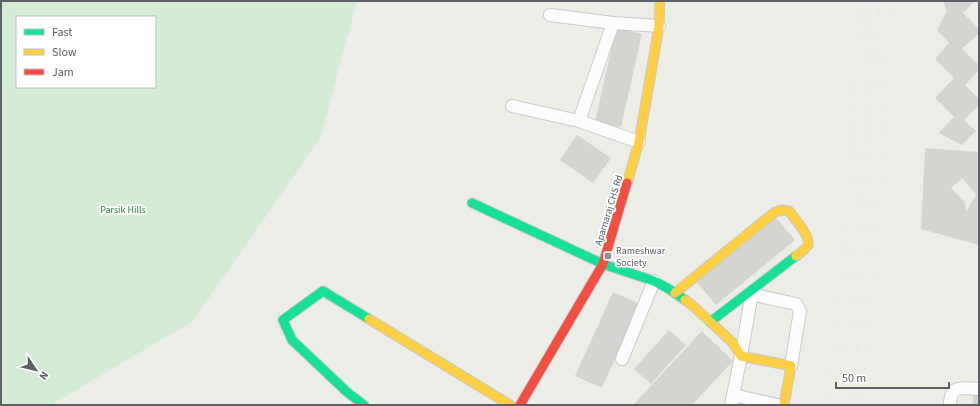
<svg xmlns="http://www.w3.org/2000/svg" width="980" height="406" font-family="'Source Sans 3',sans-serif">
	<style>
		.green { fill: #d4ebd6; fill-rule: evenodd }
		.building { fill: #d4d4d1; fill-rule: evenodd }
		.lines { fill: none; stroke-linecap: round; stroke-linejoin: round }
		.street-casing { stroke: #cacbca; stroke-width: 14 }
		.fast-casing { stroke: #c9c9c9; stroke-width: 11 }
		.slow-casing { stroke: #c9c9c9; stroke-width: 11 }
		.jam-casing { stroke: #c9c9c9; stroke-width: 11 }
		.street { stroke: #fcfcfc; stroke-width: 12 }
		.fast { stroke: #16e098; stroke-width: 9 }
		.slow { stroke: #ffcf43; stroke-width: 9 }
		.jam { stroke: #f24e42; stroke-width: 9 }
		.rail { stroke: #e4e4e4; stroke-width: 3; stroke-dasharray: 1 5; stroke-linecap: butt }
		.poi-dot { fill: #8f9194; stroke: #fff; stroke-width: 1.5 }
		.labels { text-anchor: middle; stroke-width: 3.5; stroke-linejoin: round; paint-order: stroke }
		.park-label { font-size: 10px; fill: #2f8441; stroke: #fff }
		.street-label { font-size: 10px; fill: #5d6067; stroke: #fff }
		.poi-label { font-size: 10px; fill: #5d6067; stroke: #fff; text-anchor: start }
	</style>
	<rect width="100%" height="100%" fill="#edede8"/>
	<path class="green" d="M1 1H357L321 137 193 321 51 405H1ZM17 17H155V87H17Z"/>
	<g class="building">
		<path d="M943 1H975L963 13 979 29V33L962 49 979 65V70L965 85 979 99V105L964 120 976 131 962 145 939 133 954 117 935 98 954 78 935 59 949 43 937 30 947 11Z"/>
		<path d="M616 28 642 34 621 127 595 122Z"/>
		<path d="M577 135 611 158 593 183 560 160Z"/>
		<path d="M925 148 979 152V245L921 229ZM962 178 976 194 966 212 965 202 951 188Z"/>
		<path d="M774 215 795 240 716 305 695 280Z"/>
		<path d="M613 292 640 304 602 388 575 376Z"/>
		<path d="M669 330 686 345 651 384 634 369Z"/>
		<path d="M702 331 733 361 692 405H633Z"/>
		<rect x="973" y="395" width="6" height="10"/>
	</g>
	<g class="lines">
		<g class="street-casing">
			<g id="street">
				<path d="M550 15 613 23 659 26"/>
				<path d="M512 106 579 121 639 142"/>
				<path d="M579 121 613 23"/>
				<path d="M622 359 654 281"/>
				<path d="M733 395 777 405"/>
				<path d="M731 405 741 356 751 298 755 295 796 304 800 311 791 366"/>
				<path d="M950 405C950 384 963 388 979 389"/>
			</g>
		</g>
		<g class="fast-casing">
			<g id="fast">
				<path d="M472 203 603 264 654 281 669 289 685 300"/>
				<path d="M710 322 796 256"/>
				<path d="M364 405 347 392 292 340 283 320 323 291 369 319"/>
			</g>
		</g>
		<g class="slow-casing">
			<g id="slow">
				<path d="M627 183 639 142 659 26 660 1"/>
				<path d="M675 293 775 212 782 210 789 211C794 218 811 237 808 245 805 250 800 253 796 256"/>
				<path d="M685 300 692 305 733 343 741 356 791 366 784 405"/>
				<path d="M369 319 510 405"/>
			</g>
		</g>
		<g class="jam-casing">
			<path id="jam" d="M520 405 603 264 627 183"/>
		</g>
		<use href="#street" class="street"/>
		<use href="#fast" class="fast"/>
		<use href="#slow" class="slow"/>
		<use href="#jam" class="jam"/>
		<g class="rail">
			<path d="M826 405 834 346 849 191 858 21 857 1"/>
			<path d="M839 405 847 345 861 194 869 18 868 1"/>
			<path d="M852 405 866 243 870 139 879 9V1"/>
			<path d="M861 405 874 275 882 163 889 21 888 1"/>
		</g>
	</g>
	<rect class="poi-dot" x="604" y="252" width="8" height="8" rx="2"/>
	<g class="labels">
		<g class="park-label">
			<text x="123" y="213">Parsik Hills</text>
		</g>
		<g class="street-label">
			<text transform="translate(608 210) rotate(-73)" y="4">Aparnaraj CHS Rd</text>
		</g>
		<g class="poi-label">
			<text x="616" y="254">Rameshwar<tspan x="616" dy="12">Society</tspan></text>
		</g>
	</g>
	<rect width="980" height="406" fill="none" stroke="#5d6067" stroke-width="4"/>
	<rect x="16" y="16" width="140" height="72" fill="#ffffff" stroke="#bebfc2"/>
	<rect x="24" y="29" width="20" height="6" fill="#16e098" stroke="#bebfc2"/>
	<text x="52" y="36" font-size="12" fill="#5d6067">Fast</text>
	<rect x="24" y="49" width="20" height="6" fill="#ffcf43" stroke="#bebfc2"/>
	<text x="52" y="56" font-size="12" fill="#5d6067">Slow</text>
	<rect x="24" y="69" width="20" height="6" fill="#f24e42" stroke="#bebfc2"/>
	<text x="52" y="76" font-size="12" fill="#5d6067">Jam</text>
	<g transform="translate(36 370) rotate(125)" stroke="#ffffff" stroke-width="3" paint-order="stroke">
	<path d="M0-3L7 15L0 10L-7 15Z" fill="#5d6067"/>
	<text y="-6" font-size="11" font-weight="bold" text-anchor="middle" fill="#5d6067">N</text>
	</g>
	<path d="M836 382v6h113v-6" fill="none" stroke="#5d6067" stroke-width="2"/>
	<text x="842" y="382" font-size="12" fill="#5d6067" stroke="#ffffff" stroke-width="3" paint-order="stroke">50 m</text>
</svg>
